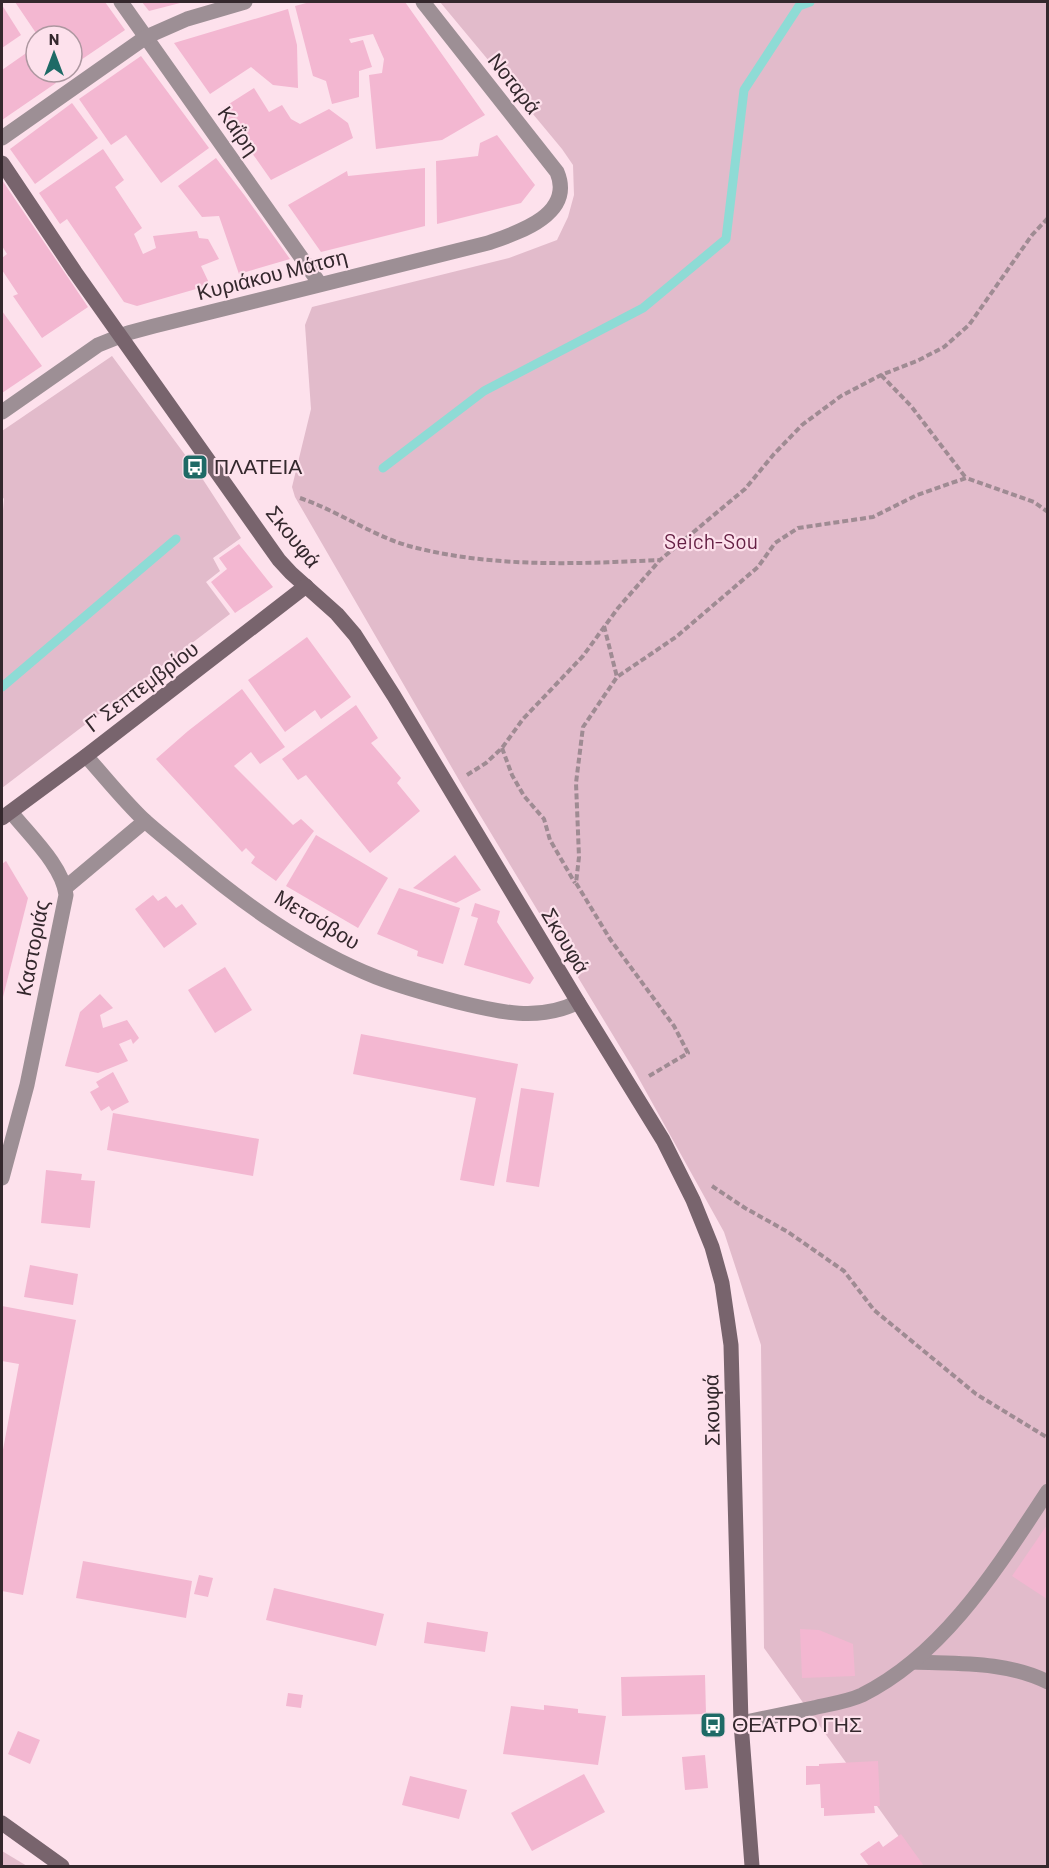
<svg xmlns="http://www.w3.org/2000/svg" width="1049" height="1868" font-family="Barlow,sans-serif">
	<style>
		.green { fill: #e2bbcb }
		.lines { fill: none; stroke-linecap: round; stroke-linejoin: round }
		.stream { stroke: #8edbd5; stroke-width: 9 }
		.building { fill: #f3b7d1 }
		.path { stroke: #9f8b93; stroke-width: 4; stroke-dasharray: 6 3; stroke-linecap: butt }
		.street { stroke: #9d8f95; stroke-width: 15 }
		.secondary { stroke: #78646d; stroke-width: 15 }
		.labels { text-anchor: middle; stroke-width: 4.5; stroke-linejoin: round; paint-order: stroke }
		.street-label { font-size: 21px; fill: #34282d; stroke: #fde1ec }
		.poi-label { font-size: 21px; fill: #34282d; stroke: #fde1ec; text-anchor: start }
		.park-label { font-size: 21px; fill: #652044; stroke: #fde1ec }
	</style>
	<rect width="100%" height="100%" fill="#fde1ec"/>
	<g class="green">
		<path d="M440 2H1047V1866H920L764 1648 761 1345 724 1232 634 1070 463 787 295 497 292 487 311 409 305 325 312 307 509 258 557 240 568 217 574 195 573 165 562 149Z"/>
		<path d="M112 356 200 475 241 538 213 558 220 571 206 582 230 614 2 788V522L4 499 2 496V431Z"/>
		<path d="M2 1851 27 1866H2Z"/>
	</g>
	<g class="lines">
		<g class="stream">
			<path d="M383 468 484 391 643 308 726 239 744 90 799 6 810 2"/>
			<path d="M2 687 176 539"/>
		</g>
	</g>
	<g class="building">
		<path d="M15 2H105L125 30 72 66V36H38Z"/>
		<path d="M142 2H184L149 11Z"/>
		<path d="M310 2H405L485 115 442 140 376 149 369 75 382 73 384 59 373 34 349 39 351 43 363 40 372 67 359 71V97L332 104 326 81 313 76 295 6Z"/>
		<path d="M2 5 21 35 2 48Z"/>
		<path d="M288 9 297 45 298 88 273 85 251 67 210 94 174 43Z"/>
		<path d="M32 49 36 55V72H48L56 83 2 120V70Z"/>
		<path d="M141 56 209 148 161 183 126 135 111 145 79 99Z"/>
		<path d="M254 88 269 112 282 105 291 119 300 124 329 109 348 123 353 138 271 180 221 109Z"/>
		<path d="M72 103 98 138 35 184 10 149Z"/>
		<path d="M497 135 535 185 521 203 437 224 436 161 478 156 480 143Z"/>
		<path d="M103 149 124 180 115 187 142 228 134 234 143 254 156 248 153 236 197 231 199 238 208 239 219 259 201 266 210 285 137 306 124 302 67 219 60 224 39 193Z"/>
		<path d="M216 158 245 196 290 259 239 274 219 216 202 217 178 186Z"/>
		<path d="M425 168V226L321 252 288 205 347 171 348 176Z"/>
		<path d="M2 180 88 307 42 338 13 296 18 294 2 270V258L7 254 2 246Z"/>
		<path d="M2 311 42 366 2 393Z"/>
		<path d="M239 544 273 587 235 613 211 582 227 569 219 558Z"/>
		<path d="M307 637 351 697 321 719 315 710 285 732 248 680Z"/>
		<path d="M242 689 285 747 260 764 251 752 234 766 293 825 301 819 314 831 276 881 251 863 255 857 246 848 242 852 156 759 188 731Z"/>
		<path d="M356 705 378 738 371 743 401 778 397 783 420 811 370 853 306 775 298 780 282 759Z"/>
		<path d="M316 835 388 878 358 928 286 886Z"/>
		<path d="M455 855 481 890 456 903 413 888Z"/>
		<path d="M6 861 28 898 2 1001V864Z"/>
		<path d="M399 888 460 908 443 964 417 956 418 951 377 934Z"/>
		<path d="M153 895 158 901 166 896 176 908 182 904 197 924 164 948 135 909Z"/>
		<path d="M475 903 500 911 497 922 534 978 530 984 464 965 478 918 471 916Z"/>
		<path d="M225 967 252 1010 215 1033 188 990Z"/>
		<path d="M100 994 113 1008 100 1015 103 1028 127 1020 139 1038 133 1044 131 1039 119 1044 128 1061 98 1073 65 1066 80 1012Z"/>
		<path d="M361 1034 518 1064 494 1186 460 1180 476 1098 353 1074Z"/>
		<path d="M113 1072 129 1102 112 1111 109 1106 101 1111 90 1092 99 1087 96 1082Z"/>
		<path d="M521 1088 554 1093 539 1187 506 1182Z"/>
		<path d="M113 1113 259 1139 253 1176 107 1150Z"/>
		<path d="M46 1170 82 1174 81 1180 95 1181 90 1228 41 1223Z"/>
		<path d="M30 1265 78 1274 73 1305 24 1297Z"/>
		<path d="M2 1306 76 1320 23 1595 2 1591V1455L19 1364 2 1361Z"/>
		<path d="M1047 1525V1599L1012 1576Z"/>
		<path d="M83 1561 192 1581 186 1618 76 1598Z"/>
		<path d="M199 1575 213 1578 208 1597 194 1594Z"/>
		<path d="M274 1588 384 1614 376 1646 266 1620Z"/>
		<path d="M427 1622 488 1632 485 1652 424 1643Z"/>
		<path d="M800 1629 819 1630 853 1644 855 1676 802 1678Z"/>
		<path d="M705 1675 706 1714 622 1716 621 1677Z"/>
		<path d="M288 1693 303 1695 301 1708 286 1706Z"/>
		<path d="M544 1705 578 1709V1713L606 1716 598 1765 503 1754 511 1706 544 1710Z"/>
		<path d="M18 1731 40 1740 30 1764 8 1754Z"/>
		<path d="M705 1755 708 1788 685 1790 682 1757Z"/>
		<path d="M878 1761 880 1806H874L875 1813 824 1816V1808H821L820 1784 806 1785V1766H819V1764Z"/>
		<path d="M584 1774 605 1812 532 1851 511 1813Z"/>
		<path d="M410 1776 467 1790 459 1819 402 1805Z"/>
		<path d="M901 1834 924 1866H869L860 1854 879 1841 883 1847Z"/>
	</g>
	<g class="lines">
		<g class="path">
			<path d="M881 375 911 406 966 478"/>
			<path d="M300 498C338 511 371 535 409 546 491 568 576 564 660 560"/>
			<path d="M604 626 617 677"/>
			<path d="M502 748 512 775 524 796 544 819 550 840 575 883"/>
			<path d="M467 775 486 763 502 748 523 719 583 656 618 608 660 560 745 489 774 454 802 425 841 396 881 375 917 361 944 347 969 325 1032 235 1048 218"/>
			<path d="M649 1076 688 1053 674 1026 610 939 576 883 579 857 576 783 583 727 617 677 676 637 758 567 775 543 798 528 873 517 917 495 966 478 1034 502 1048 512"/>
			<path d="M712 1186 745 1208 788 1232 844 1271 874 1310 976 1394 1048 1438"/>
		</g>
		<g class="street">
			<path d="M121 2 320 284"/>
			<path d="M2 138 146 37 187 19 245 2"/>
			<path d="M2 412 98 345 128 333 154 326 488 243C517 233 575 215 557 172L423 2"/>
			<path d="M86 756C105 777 123 800 144 820 156 831 169 841 182 852 240 901 305 949 376 977 402 987 431 995 458 1002 498 1012 540 1022 578 1002"/>
			<path d="M65 888 145 821"/>
			<path d="M2 1178 27 1085 66 895C63 866 29 835 11 812"/>
			<path d="M913 1662C958 1664 1006 1661 1048 1682"/>
			<path d="M741 1723C765 1718 789 1713 813 1708 829 1704 847 1702 862 1695 945 1654 999 1565 1048 1491"/>
		</g>
		<g class="secondary">
			<path d="M2 163 75 272 279 560 291 573 337 614 355 635 394 696 578 1002 663 1140 693 1200 712 1247 722 1283 731 1345 741 1723 752 1866"/>
			<path d="M2 818 86 756 306 586"/>
			<path d="M2 1823 62 1866"/>
		</g>
	</g>
	<defs>
		<g id="bus-square" transform="scale(1.35)"><rect x="-9" y="-9" width="18" height="18" rx="4" fill="#1e6a66" stroke="#fde1ec"/><path d="M-5-6H5V4H4V6H2V4H-2V6H-4V4H-5ZM-3.5-4V0h7V-4ZM-3.5 1.2v1.5H-2V1.2ZM2 1.2v1.5H3.5V1.2Z" fill="#fff"/></g>
	</defs>
	<g fill-rule="evenodd">
		<use href="#bus-square" x="195" y="467"/>
		<use href="#bus-square" x="713" y="1725"/>
	</g>
	<g class="labels">
		<g class="street-label">
			<text transform="translate(514 84) rotate(52)" y="7">Νοταρά</text>
			<text transform="translate(238 131) rotate(55)" y="7">Καΐρη</text>
			<text transform="translate(272 275) rotate(-14)" y="7">Κυριάκου Μάτση</text>
			<text transform="translate(293 537) rotate(51)" y="7">Σκουφά</text>
			<text transform="translate(142 687) rotate(-37)" y="7">Γ' Σεπτεμβρίου</text>
			<text transform="translate(317 920) rotate(31)" y="7">Μετσόβου</text>
			<text transform="translate(565 941) rotate(59)" y="7">Σκουφά</text>
			<text transform="translate(33 948) rotate(-79)" y="7">Καστοριάς</text>
			<text transform="translate(712 1410) rotate(-91)" y="7">Σκουφά</text>
		</g>
		<g class="poi-label">
			<text x="214" y="474">ΠΛΑΤΕΙΑ</text>
			<text x="732" y="1732">ΘΕΑΤΡΟ ΓΗΣ</text>
		</g>
		<g class="park-label">
			<text x="711" y="549">Seich-Sou</text>
		</g>
	</g>
	<rect width="1049" height="1868" fill="none" stroke="#34282d" stroke-width="6"/>
	<g transform="translate(54 54)"><circle r="28" fill="#fde1ec" stroke="#ad97a0" stroke-width="1.5"/>
	<path d="M0-4.5L10 22L0 15L-10 22Z" fill="#1e6a66"/>
	<text y="-9" font-size="16" font-weight="bold" text-anchor="middle" fill="#34282d">N</text>
	</g>
</svg>
